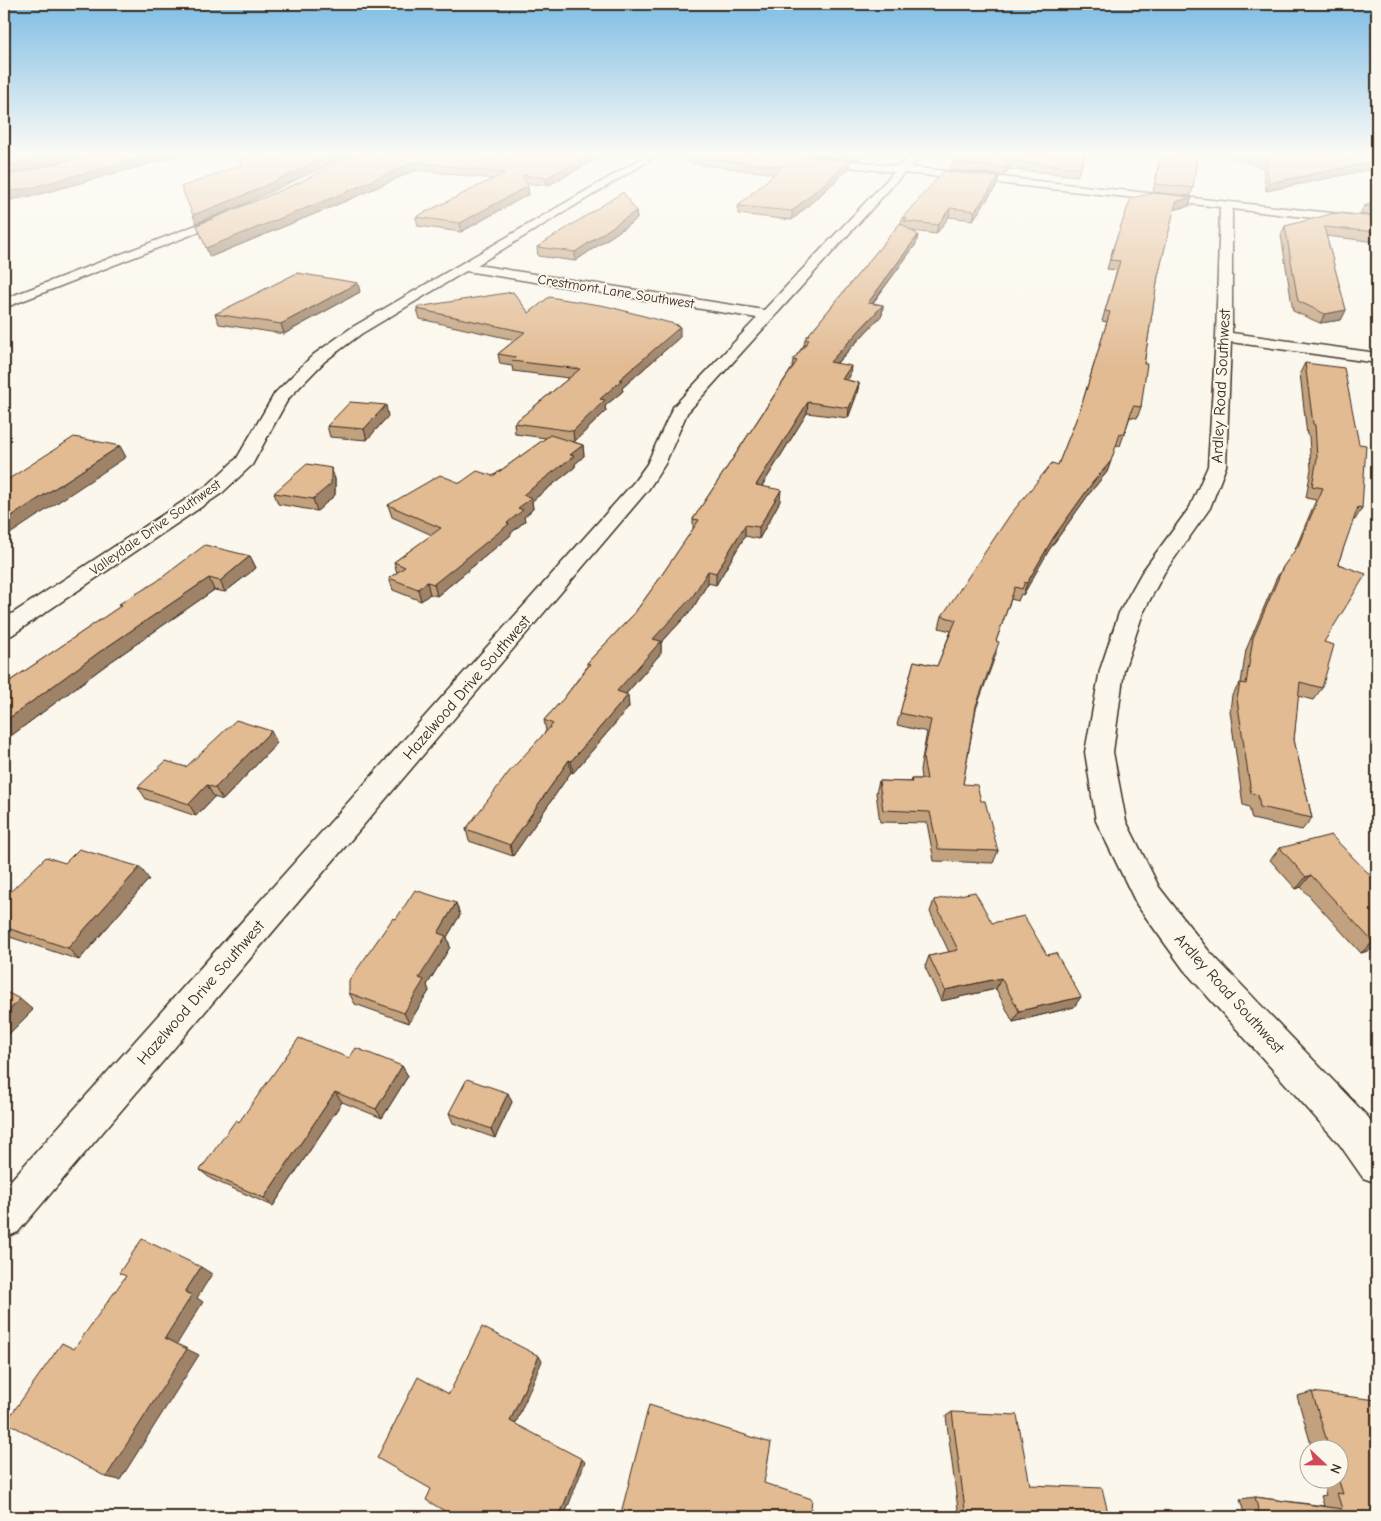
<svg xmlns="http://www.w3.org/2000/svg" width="1381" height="1521" font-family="'Comic Neue',sans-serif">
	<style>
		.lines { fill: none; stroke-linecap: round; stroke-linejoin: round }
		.minor-casing { stroke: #3b2a1e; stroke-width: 3 }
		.minor { fill: #fbf7ec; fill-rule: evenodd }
		.wall { fill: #c2a17e; stroke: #3b2a1e }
		.shaded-wall { fill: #9e8367; stroke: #3b2a1e }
		.building { fill: #e2bb93; stroke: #3b2a1e }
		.labels { text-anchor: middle; stroke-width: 4; stroke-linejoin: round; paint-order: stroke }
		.far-street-label { font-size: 14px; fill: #3b2a1e; stroke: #fbf7ec }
		.street-label { font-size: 16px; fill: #3b2a1e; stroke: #fbf7ec }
	</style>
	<rect width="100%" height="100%" fill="#fbf7ec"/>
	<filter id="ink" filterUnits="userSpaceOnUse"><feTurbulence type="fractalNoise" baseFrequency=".02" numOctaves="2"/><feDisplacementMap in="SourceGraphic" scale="10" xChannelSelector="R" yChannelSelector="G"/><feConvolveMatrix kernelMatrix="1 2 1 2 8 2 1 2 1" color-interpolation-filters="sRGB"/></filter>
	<g filter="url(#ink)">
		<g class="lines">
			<g class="minor-casing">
				<g id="minor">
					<path d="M649 154H660L477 265 764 310 894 172 761 157 756 154H785L899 166 914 154H925L910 167 1377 218V225L1232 209V333L1377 353V363L1231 342 1226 466 1210 508 1164 573 1143 613 1124 670 1113 752 1126 821 1159 887 1208 950 1368 1117 1377 1131V1183L1363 1178 1340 1145 1184 970 1137 905 1096 821 1085 752 1100 670 1119 613 1142 572 1190 507 1208 466 1216 336 1220 207 904 173 687 413 665 464 648 490 18 1232 4 1238V1188L634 482 647 464 673 407 757 318 466 271 361 334 325 361 288 399 252 465 222 493 12 635 4 637V619L208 485 237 458 275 393 313 355 351 328Z"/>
					<path d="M233 211 237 213 239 215 237 217 4 308V299Z"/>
				</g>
			</g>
			<use href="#minor" class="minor"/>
		</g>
		<g class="wall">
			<path d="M355 154H613H606L547 186 526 183 529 194 461 232 418 226 416 217 493 179 416 170 346 201 210 257 197 225 296 184Z"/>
			<path d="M799 154H865L858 160Z"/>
			<path d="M952 154H1086L1077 176 1009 169 1004 175 950 170 952 162 958 155Z"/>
			<path d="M1160 154H1197L1193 188 1190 196 1153 192Z"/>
			<path d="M1223 154H1377V168L1266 191 1263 168Z"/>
			<path d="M689 156 849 169 792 220 738 214V206L774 174 689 163Z"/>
			<path d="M997 185 973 220 949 217 936 234 912 231 918 235 916 244 873 303 883 305 882 315 837 363 850 376 847 380 859 383 857 394 848 418 807 413 762 486 780 501 759 539 745 536 716 585 708 583 693 608 661 643V653L626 694 629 707 573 773 571 772 513 856 469 841 466 829 546 731 544 720 564 698 587 667V663L634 614 657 582 693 529V519L792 368 793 360 804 345 805 339 901 223 902 218Z"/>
			<path d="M1192 197 1189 206 1174 210 1158 276 1144 364 1141 407 1137 418 1130 417 1120 446 1116 445 1107 472 1089 494 1049 550 1023 595 1021 594 1018 601 1011 599 996 641V654L976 709 963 784 981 801 998 851 993 863 934 861 927 823 880 822 876 793 879 781 910 782 911 779H921L920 770 927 732 897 725 914 661 937 666 951 631 939 628 942 616 1058 465 1080 410 1107 322 1102 321 1117 270 1107 269 1115 242Z"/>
			<path d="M1377 202V217L1360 214 1364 206Z"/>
			<path d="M636 211 637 219 575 261 538 256 537 247Z"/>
			<path d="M1377 217V242L1326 236 1346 310 1341 320 1320 323 1293 311 1281 235 1285 226Z"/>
			<path d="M360 292 284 334 219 324 215 314Z"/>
			<path d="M417 309 529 313 678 326 680 337 622 388 623 391 605 406 606 411 574 442 583 445 584 456 575 464V467L532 501 533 509 524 517 525 521 511 533V535L437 596 430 594 421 601 393 590 389 578 397 573 394 562 432 535 392 517 388 505 460 483 493 476 546 438 515 434 514 423 569 378 513 371 512 366 500 364 498 354 515 340 420 319Z"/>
			<path d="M1305 363 1362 508 1355 520 1353 519 1338 564 1324 642 1322 688 1313 700 1298 696 1294 740 1312 818 1302 830 1252 819 1249 807 1243 805 1230 711 1232 695 1240 683H1241L1246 650 1276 579 1283 567 1294 552 1316 500 1306 498 1311 469 1309 436 1307 435 1300 373Z"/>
			<path d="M388 416 367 440 330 437 327 426Z"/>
			<path d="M331 468 335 479V495L317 511 278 504 274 493Z"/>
			<path d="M250 556 256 568 225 592 214 590 106 665 4 741V685L121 606 119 604Z"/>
			<path d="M277 743 223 800 214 797 196 816 146 799 138 787 186 767Z"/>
			<path d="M1280 848 1377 882V948L1361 953 1301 887 1296 889 1270 860Z"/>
			<path d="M65 863 149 879 79 960 4 935V898Z"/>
			<path d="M934 900 992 923 1074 1007 1013 1022 996 989 941 1001 925 967 929 956 949 952 930 912Z"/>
			<path d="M456 903 460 915 447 937 450 947 427 985 429 991 409 1023 355 1004 349 993 396 919Z"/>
			<path d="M349 1058 402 1066 408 1076 382 1118 342 1102 273 1206 211 1179 200 1170 239 1122Z"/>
			<path d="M512 1102 495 1138 453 1123 449 1113Z"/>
			<path d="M1312 1392 1377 1517H1245L1240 1499 1255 1497 1324 1506 1321 1496 1326 1495 1321 1478H1338V1448H1312L1297 1396Z"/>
			<path d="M952 1412 1030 1485 1109 1517H959L946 1416Z"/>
		</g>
		<g class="shaded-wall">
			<path d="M57 154H91L4 176V167Z"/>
			<path d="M155 154H185L33 196 4 201V192Z"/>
			<path d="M334 154H351L240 206 196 223 193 215Z"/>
			<path d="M592 154H613H606L547 186 546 178Z"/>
			<path d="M859 154H865L858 160Z"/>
			<path d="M1085 154H1086L1077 176 1080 168Z"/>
			<path d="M850 161 849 169 792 220V211Z"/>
			<path d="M1010 161 1009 169 1004 175 1006 168Z"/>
			<path d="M1377 161V168L1266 191 1269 183Z"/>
			<path d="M414 162 416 170 346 201 210 257 206 248Z"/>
			<path d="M999 177 997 185 973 220 975 211Z"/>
			<path d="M528 186 529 194 461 232 460 223Z"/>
			<path d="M1192 197 1189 206 1173 210 1176 202Z"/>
			<path d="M950 208 949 217 936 234 938 225Z"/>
			<path d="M636 211 637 219 575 261V252Z"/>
			<path d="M918 235 916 244 866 312 868 303Z"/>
			<path d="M358 283 360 292 284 334 281 324Z"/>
			<path d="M883 305 882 315 828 372 830 362Z"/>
			<path d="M1346 310 1341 320 1320 323 1325 314Z"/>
			<path d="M678 325V328L680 327V337L622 388 623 391 605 406 606 411 574 442 573 431 600 399 619 380Z"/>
			<path d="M851 366 850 376 840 390 842 379Z"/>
			<path d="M859 383 857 394 848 418 849 408Z"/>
			<path d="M808 402 807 413 755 497 756 485Z"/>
			<path d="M386 405 388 416 367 440 364 429Z"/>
			<path d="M583 445 584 456 575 464V467L532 501 533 509 524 517 525 521 511 533V535L437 596 434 584 518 508 523 495 570 455Z"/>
			<path d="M120 446 126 457 4 538V521Z"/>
			<path d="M1111 461 1107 472 1089 494 1049 550 1023 595 1027 583 1053 538 1093 482Z"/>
			<path d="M331 468 335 479V495L317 511 313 499Z"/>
			<path d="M781 490 780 501 759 539V527Z"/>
			<path d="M745 525V536L716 585V573Z"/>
			<path d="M250 556 256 568 225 592 220 581Z"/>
			<path d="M708 571V583L693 608 661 643V653L618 703 617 691 653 639Z"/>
			<path d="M209 578 214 590 106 665 4 741V722L98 653Z"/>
			<path d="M427 582 430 594 421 601 418 589Z"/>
			<path d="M628 695 629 707 573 773 571 761Z"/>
			<path d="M271 731 277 743 223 800 215 788Z"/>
			<path d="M569 760 571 772 513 856 510 845Z"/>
			<path d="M207 785 214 797 196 816 189 804Z"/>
			<path d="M140 867 149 879 79 960 68 948Z"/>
			<path d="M1311 875 1301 887 1296 889 1306 877Z"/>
			<path d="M456 903 460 915 447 937 450 947 427 985 429 991 409 1023 404 1013 419 978 438 933Z"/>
			<path d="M1377 940V948L1361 953 1373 942Z"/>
			<path d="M1001 978 996 989 941 1001 945 990Z"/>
			<path d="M1081 997 1074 1007 1013 1022 1019 1011Z"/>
			<path d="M20 999 33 1010 4 1039V1016Z"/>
			<path d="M402 1066 408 1076 382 1118 376 1109Z"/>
			<path d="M335 1092 342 1102 273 1206 264 1198Z"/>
			<path d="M508 1093 512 1102 495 1138 491 1129Z"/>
			<path d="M201 1267 212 1274 197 1298 203 1302 177 1344 199 1355 120 1480 106 1477 185 1292Z"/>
			<path d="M539 1356 542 1361 515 1425 510 1421Z"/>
			<path d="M582 1459 585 1462 564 1517H559Z"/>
		</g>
		<g class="building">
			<path d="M4 154H57L4 167Z"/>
			<path d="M95 154H155L30 188 4 192V176Z"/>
			<path d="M237 154H334L238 198 193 215 181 187 241 165Z"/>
			<path d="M355 154H592L546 178 522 175 528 186 460 223 416 217 505 173 414 162 344 193 206 248 197 225 296 184Z"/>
			<path d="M693 154H782L850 161 792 211 738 206 782 167 689 156Z"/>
			<path d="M959 154H1085L1080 168 1010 161 1006 168 952 162Z"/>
			<path d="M1161 154H1197L1193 188 1156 184Z"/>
			<path d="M1246 154H1377V161L1269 183 1266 161Z"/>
			<path d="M944 171 999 177 975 211 950 208 938 225 904 221 907 218H902Z"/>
			<path d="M623 192 636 211 575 252 537 247Z"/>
			<path d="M1154 193 1192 197 1176 202 1158 276 1144 364H1147L1141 407 1133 406 1124 435 1120 434 1111 461 1093 482 1053 538 1027 583 1025 582 1022 589 1015 587 996 641 999 642 976 706 963 784 977 785 981 801H985L998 851 938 849 930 812 883 810 879 781 912 782 911 779H927L923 758 931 720 900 713 914 661 937 666 956 620 942 616 1010 515 1052 463 1058 465 1081 407 1110 312 1105 311 1120 261 1110 260 1115 242 1131 198Z"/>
			<path d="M1377 202V208L1364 206Z"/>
			<path d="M1335 213 1377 217V232L1324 227 1346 310 1325 314 1298 301 1285 226Z"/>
			<path d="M900 223 918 235 868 303 883 305 830 362 851 366 842 379 859 383 849 408 808 402 756 485 781 490 759 527 745 525 716 573 708 571 693 596 653 639 661 641 617 691 628 695 571 761 569 760 510 845 466 829 509 772 553 724 544 720 564 698 590 664 587 663 634 614 657 582 699 520 693 519 797 361 793 360 809 340 805 339Z"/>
			<path d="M297 273 358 283 281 324 215 314Z"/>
			<path d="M513 292 529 313 549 297 606 306 678 325 676 326 680 327 619 380H622L600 399 605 400 573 431 514 423 580 369 512 361 516 357 498 354 525 332 417 309V307Z"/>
			<path d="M1305 363 1344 368 1359 444 1366 445 1362 508 1358 507 1338 564 1366 574 1324 642 1334 645 1322 688 1300 682 1294 740 1312 818 1260 807 1258 795 1251 793 1237 699 1240 683 1246 684 1253 638 1283 567 1298 546 1323 488 1312 486 1317 458 1315 425 1313 424Z"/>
			<path d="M350 402 386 405 364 429 327 426Z"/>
			<path d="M550 435 583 445 570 455 574 456 523 495 532 498 518 508 523 510 507 523 509 524 434 584 427 582 418 589 389 578 405 567 394 562 441 528 388 505 440 475 460 483 477 471 493 476Z"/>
			<path d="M74 437 120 446 4 521V482Z"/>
			<path d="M307 464 331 468V484L313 499 274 493Z"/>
			<path d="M205 545 250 556 220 581 209 578 98 653 4 722V685L122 605 119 604 156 582Z"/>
			<path d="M236 720 271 731 215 788 207 785 189 804 138 787 166 761 186 767Z"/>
			<path d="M1331 835 1377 882V940L1373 942 1311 875 1306 877 1280 848Z"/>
			<path d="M79 849 140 867 68 948 4 927V898L46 857 65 863Z"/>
			<path d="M415 890 456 903 438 933 446 936 419 978 424 980 404 1013 349 993V981L393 918 396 919Z"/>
			<path d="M975 892 992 923 1024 916 1047 955 1056 953 1081 997 1019 1011 1001 978 945 990 929 956 958 950 934 900Z"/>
			<path d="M4 991 20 999 4 1016Z"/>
			<path d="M299 1038 349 1058 356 1048 402 1066 376 1109 335 1092 264 1198 200 1170 236 1120 239 1122Z"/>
			<path d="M467 1079 508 1093 491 1129 449 1113Z"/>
			<path d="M142 1239 201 1267 185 1292 192 1295 165 1338 187 1349 106 1477 6 1422 62 1343 74 1349 126 1276 119 1273Z"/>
			<path d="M482 1327 539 1356 510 1421 582 1459 559 1517H447L448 1513 426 1500 431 1489 377 1458 418 1377 449 1394Z"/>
			<path d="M1312 1392 1377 1400V1517H1260L1255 1497 1342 1509 1337 1493 1343 1494 1338 1478V1448H1329Z"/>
			<path d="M649 1405 771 1443 764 1483 812 1499 810 1517H620Z"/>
			<path d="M952 1412 1017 1415 1030 1485 1102 1488 1109 1517H966Z"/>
		</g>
	</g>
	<linearGradient id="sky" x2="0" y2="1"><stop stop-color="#7ebde5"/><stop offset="0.42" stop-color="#fdfbf6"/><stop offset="1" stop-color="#fdfbf6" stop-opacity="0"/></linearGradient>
	<rect width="1381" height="367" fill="url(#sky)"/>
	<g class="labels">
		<g class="far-street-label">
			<text transform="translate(616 291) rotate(9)" y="5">Crestmont Lane Southwest</text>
			<text transform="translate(155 527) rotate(-35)" y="5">Valleydale Drive Southwest</text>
		</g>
		<g class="street-label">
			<text transform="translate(1220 386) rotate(-87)" y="6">Ardley Road Southwest</text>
			<text transform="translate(466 687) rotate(-49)" y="6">Hazelwood Drive Southwest</text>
			<text transform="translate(200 992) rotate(-49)" y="6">Hazelwood Drive Southwest</text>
			<text transform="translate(1230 993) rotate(48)" y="6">Ardley Road Southwest</text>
		</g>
	</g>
	<rect width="1381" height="1521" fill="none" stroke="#fbf7ec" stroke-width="20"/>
	<rect x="10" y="10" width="1361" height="1501" fill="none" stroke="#3b2a1e" stroke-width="2" filter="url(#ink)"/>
	<g transform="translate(1324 1464) rotate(112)"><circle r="24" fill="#fbf7ec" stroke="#aea59a"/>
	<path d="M0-4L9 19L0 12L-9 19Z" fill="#d1495b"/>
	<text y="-8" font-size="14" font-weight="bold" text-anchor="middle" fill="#3b2a1e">N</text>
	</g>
</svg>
